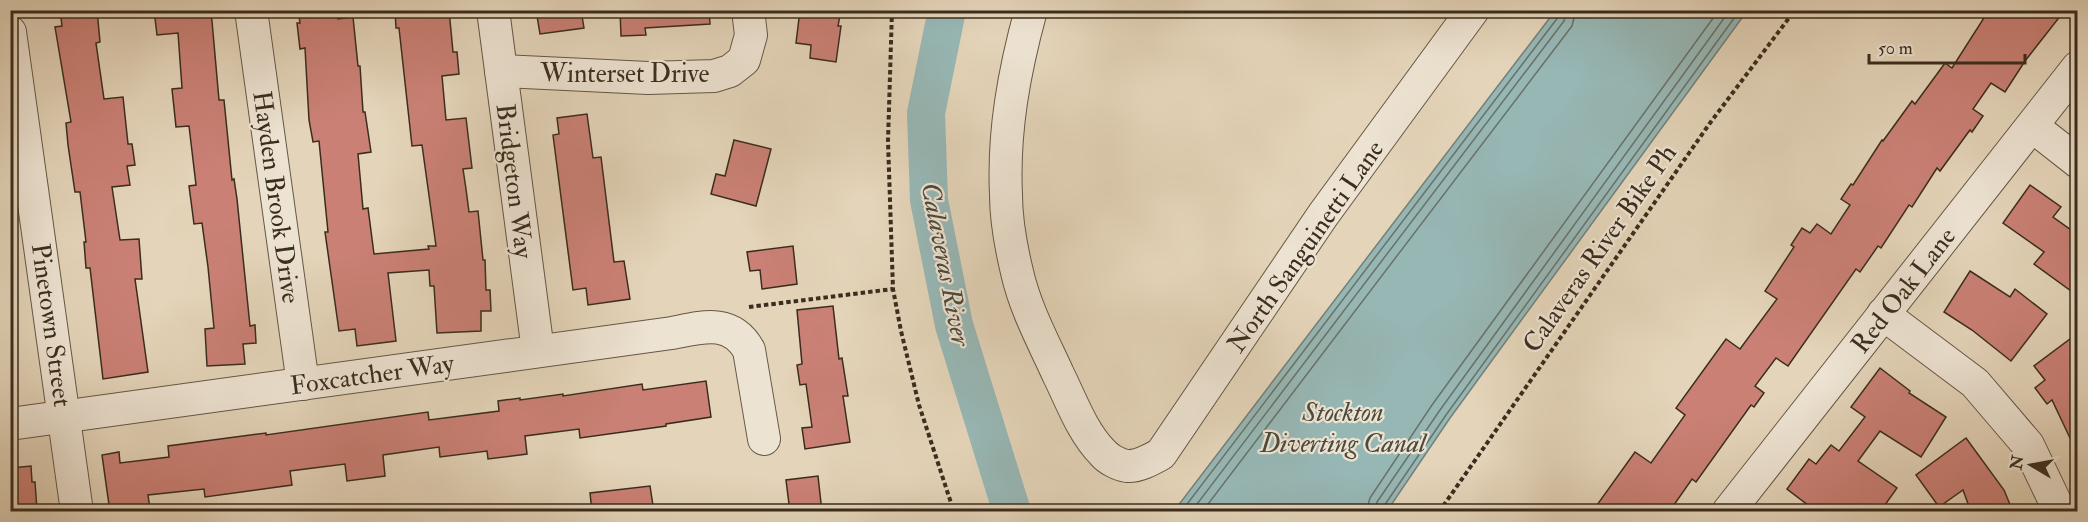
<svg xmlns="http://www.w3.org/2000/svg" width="2088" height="522" font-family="'IM FELL Double Pica',serif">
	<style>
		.water { fill: #97b7b5; stroke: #728079; stroke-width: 1.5 }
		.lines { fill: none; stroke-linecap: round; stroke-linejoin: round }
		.shore { stroke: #68726a; stroke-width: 1.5 }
		.river { stroke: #97b7b5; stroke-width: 38 }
		.building { fill: #ca8075; stroke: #3a2d1e; stroke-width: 1.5 }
		.minor-casing { stroke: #645745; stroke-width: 34 }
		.path { stroke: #3a2d1e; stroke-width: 4; stroke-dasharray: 4.5 3; stroke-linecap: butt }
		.minor { stroke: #ede3d2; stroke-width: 32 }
		.labels { text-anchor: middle; stroke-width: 4.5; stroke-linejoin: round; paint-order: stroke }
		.street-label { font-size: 26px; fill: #3a2d1e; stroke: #ede3d2 }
		.water-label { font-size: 27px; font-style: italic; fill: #4d493c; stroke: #ede3d2 }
	</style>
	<rect width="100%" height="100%" fill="#e4d4b9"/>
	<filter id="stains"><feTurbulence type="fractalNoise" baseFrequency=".00333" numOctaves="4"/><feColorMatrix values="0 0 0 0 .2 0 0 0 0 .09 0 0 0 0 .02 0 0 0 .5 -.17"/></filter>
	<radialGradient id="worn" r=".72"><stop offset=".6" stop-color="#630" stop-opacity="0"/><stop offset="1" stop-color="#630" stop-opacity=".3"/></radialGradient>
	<path class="water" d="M1555 11H1747L1450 418 1387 511H1174Z"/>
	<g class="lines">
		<g class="shore">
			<path d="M1181 512 1524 62 1559 16 1560 10"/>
			<path d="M1191 512 1564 21 1567 10"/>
			<path d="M1202 512 1572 26 1576 10"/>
			<path d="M1366 512 1370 498 1432 405 1719 10"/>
			<path d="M1375 512 1377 502 1440 410 1730 10"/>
			<path d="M1383 512 1384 506 1446 415 1740 10"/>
		</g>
		<path class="river" d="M947 10 926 113 929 200 954 325 1012 512"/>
	</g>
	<g class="building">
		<path d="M60 10H97L100 42 96 43 104 99 123 97 128 144H132L135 165 127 166 130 185 112 187 120 240 139 239 142 279H135L148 372 103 379 90 268H86L84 242H86L80 192H75L68 145 66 123 71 122 55 27 62 26Z"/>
		<path d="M154 10H211L219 100H224L232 180 234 179 237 199 250 326 255 325 256 343 243 344 245 364 207 366 205 329 214 328 208 267 202 223 194 224 189 186 196 185 189 126 176 127 172 89 182 88 178 33 157 35Z"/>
		<path d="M298 10H337L338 19 353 17 358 66H360L363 112H365L371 152 358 154 363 209 368 208 374 254 429 249 428 246H436L422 145 412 146 399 28H396L395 10H449L453 52H457L459 74 442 76 446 120 466 118 472 168 463 169 466 189 469 212 478 211 483 260H485L486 290H490L491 311H481V331L437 333 434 286H430L429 270 388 273 396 341 357 346 355 329 339 331 325 232H328L319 141 313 142 309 120 305 48 300 49 297 23H300Z"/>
		<path d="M536 10H581L584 28 540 34Z"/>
		<path d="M620 10H709L710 24 645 28 646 35 621 36Z"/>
		<path d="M800 10H841L838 26H841L836 62 810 58 811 45 796 43Z"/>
		<path d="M1989 10H2065L2025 61 2005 92 1991 83 1973 109 1983 116 1972 132 1970 130 1940 171 1937 168 1912 207 1909 205 1881 248 1878 246 1860 272 1856 269 1788 366 1776 358 1755 386 1764 393 1754 407 1751 405 1696 482 1692 479 1669 512H1592L1635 452 1651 463 1685 415 1676 408 1726 339 1740 349 1777 299 1765 291 1794 247 1791 245 1802 228 1810 233 1817 224 1831 234 1850 205 1841 199 1851 184 1853 185 1882 140 1883 141 1912 101 1915 104 1945 63 1952 68Z"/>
		<path d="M587 114 593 158 601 157 614 262 624 261 630 299 588 305 586 288 573 290 553 135 559 134 557 118Z"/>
		<path d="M734 140 771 149 756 206 711 194 716 174 725 176Z"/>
		<path d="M2030 185 2061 207 2053 217 2078 235V296L2034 264 2044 252 2003 223Z"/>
		<path d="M793 246 797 284 762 289 760 270 750 271 747 252Z"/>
		<path d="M1970 271 2010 297 2015 289 2047 314 2011 361 1972 330 1944 312Z"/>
		<path d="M833 306 839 359 842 358 848 396H843L850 442 805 449 802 428 812 427 806 384 800 385 797 365 802 364 797 310Z"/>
		<path d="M2078 333V455L2052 400 2047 404 2035 388 2045 380 2034 366Z"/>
		<path d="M1880 368 1910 391 1909 393 1946 417 1921 457 1880 431 1858 461 1897 488 1880 512H1817L1787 489 1809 459 1816 464 1831 445 1839 451 1865 417 1851 407Z"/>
		<path d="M706 381 711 417 666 424V426L580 438 579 429 525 436 527 454 488 459 487 451 440 457 439 447 383 455 385 476 347 481 345 464 290 471 292 485 205 497 204 489 148 495 150 509 110 512 102 455 119 452 120 463 169 457 168 446 266 433V435L428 412 429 420 499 411 498 401 520 398V400L563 394V396L642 384 643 390Z"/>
		<path d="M1966 438 2004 490 2011 507 2001 512H1971L1963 490 1939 507 1916 475Z"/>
		<path d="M31 466 32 482H35L37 510 11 512V468Z"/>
		<path d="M818 476 822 512H790L786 480Z"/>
		<path d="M650 486 654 512H592L590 493Z"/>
	</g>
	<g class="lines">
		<g class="minor-casing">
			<g id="minor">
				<path d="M251 10 303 384"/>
				<path d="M493 10 538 351"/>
				<path d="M1031 10C1014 72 1003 132 1006 195 1006 221 1011 247 1017 272 1025 308 1043 341 1058 374 1071 400 1082 432 1103 453 1108 459 1119 465 1127 466 1138 467 1152 459 1161 454L1323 215 1473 10"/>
				<path d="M10 32 77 512"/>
				<path d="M501 71 648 78 714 76 730 71 744 60 751 35 748 10"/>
				<path d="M2032 126 2078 162"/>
				<path d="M1883 314 1975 383 2028 445 2060 512"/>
				<path d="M10 424 672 333C702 327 731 318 749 350L764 439"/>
				<path d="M1728 512 2078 67"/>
			</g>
		</g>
		<g class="path">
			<path d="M892 10 888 141 893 289 901 331 919 405 954 512"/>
			<path d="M749 307 893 289"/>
			<path d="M1439 512 1710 123 1795 10"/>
		</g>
		<use href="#minor" class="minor"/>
	</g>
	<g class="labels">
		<g class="street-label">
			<text x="625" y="82">Winterset Drive</text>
			<text transform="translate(515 181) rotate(83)" y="9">Bridgeton Way</text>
			<text transform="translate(277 197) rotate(82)" y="9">Hayden Brook Drive</text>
			<text transform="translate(1305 246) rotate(-55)" y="9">North Sanguinetti Lane</text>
			<text transform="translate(1599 248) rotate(-55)" y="9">Calaveras River Bike Ph</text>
			<text transform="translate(1903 290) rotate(-52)" y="9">Red Oak Lane</text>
			<text transform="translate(52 325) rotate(82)" y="9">Pinetown Street</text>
			<text transform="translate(372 374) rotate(-8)" y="9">Foxcatcher Way</text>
		</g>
		<g class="water-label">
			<text transform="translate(946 264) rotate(79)" y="9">Calaveras River</text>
			<text x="1343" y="421">Stockton<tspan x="1343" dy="31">Diverting Canal</tspan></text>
		</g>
	</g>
	<rect width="2088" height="522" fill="none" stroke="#e4d4b9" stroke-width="36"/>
	<rect x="12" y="12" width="2064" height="498" fill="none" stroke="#3a2d1e" stroke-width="3"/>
	<rect x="18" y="18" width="2052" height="486" fill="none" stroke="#3a2d1e" stroke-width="1.5"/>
	<g transform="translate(2031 465) rotate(280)" stroke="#ede3d2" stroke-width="4.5" paint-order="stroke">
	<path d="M0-4.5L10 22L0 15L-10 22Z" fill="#3a2d1e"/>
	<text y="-9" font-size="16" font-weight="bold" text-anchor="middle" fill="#3a2d1e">N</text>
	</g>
	<path d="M1869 54v9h156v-9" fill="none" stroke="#3a2d1e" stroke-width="3"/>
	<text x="1878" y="54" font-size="18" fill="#3a2d1e" stroke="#ede3d2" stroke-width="4.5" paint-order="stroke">50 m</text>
	<rect width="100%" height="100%" filter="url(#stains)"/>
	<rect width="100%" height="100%" fill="url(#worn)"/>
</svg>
